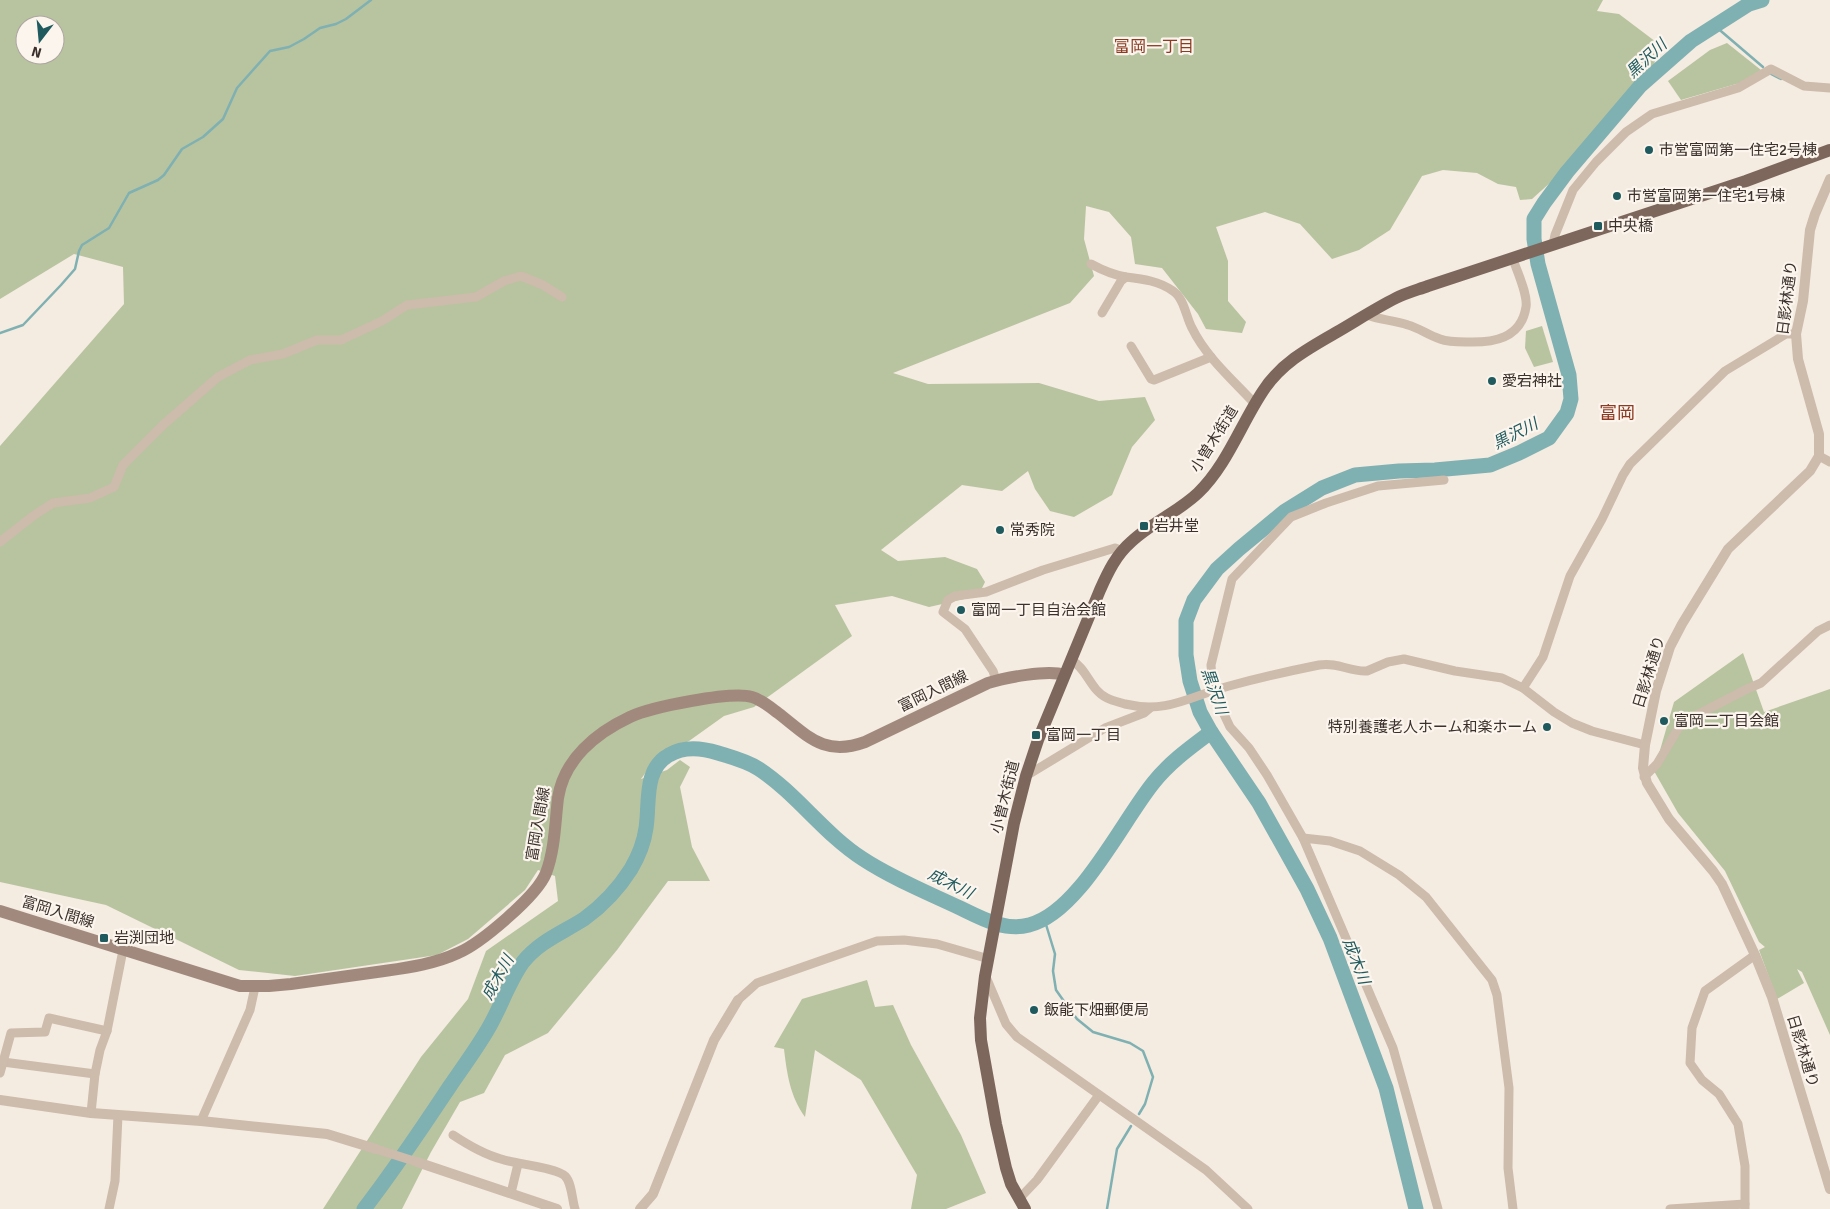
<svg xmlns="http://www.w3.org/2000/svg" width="1830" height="1209" font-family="Signika,'Noto Sans JP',sans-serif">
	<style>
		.green { fill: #b8c4a0; fill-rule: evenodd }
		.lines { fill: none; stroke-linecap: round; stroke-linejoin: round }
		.stream { stroke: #7fb0b2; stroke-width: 2.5 }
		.river { stroke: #7fb0b2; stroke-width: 15 }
		.minor { stroke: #cdbbac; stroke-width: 9 }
		.tertiary { stroke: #cdbbac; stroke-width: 10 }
		.secondary { stroke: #a18a7d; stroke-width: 12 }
		.primary { stroke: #7d675c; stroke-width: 12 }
		.poi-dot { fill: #1f5a5e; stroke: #fbf5ee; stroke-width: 2 }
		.labels { text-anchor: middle; stroke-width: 4.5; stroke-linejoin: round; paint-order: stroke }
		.poi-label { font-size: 15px; fill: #3b302b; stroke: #fbf5ee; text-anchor: start }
		.street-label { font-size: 15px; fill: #3b302b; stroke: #fbf5ee }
		.neighbourhood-label { font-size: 16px; fill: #8c3b22; stroke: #fbf5ee }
		.water-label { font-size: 16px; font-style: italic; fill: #1f5a5e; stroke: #fbf5ee }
		.quarter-label { font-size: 18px; fill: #8c3b22; stroke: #fbf5ee }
	</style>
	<rect width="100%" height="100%" fill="#f4ebe1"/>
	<g class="green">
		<path d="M0 0H1603L1597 11 1619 14 1660 45 1651 74 1562 172 1532 199 1520 200 1516 187 1498 184 1477 173 1443 170 1422 176 1390 230 1359 250 1332 259 1300 224 1265 212 1216 227 1228 261V301L1246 322 1242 333 1206 329 1198 314 1162 268 1135 264 1131 237 1109 212 1086 206 1084 239 1094 276 1070 303 893 373 928 384 1039 383 1099 401 1145 397 1155 420 1132 447 1112 495 1074 517 1050 511 1035 489 1028 471 1002 491 962 485 881 550 898 561 945 557 977 569 985 582 978 596 929 607 892 596 835 605 852 636 754 707 724 716 689 741 657 757 641 779 667 770 680 760 690 767 680 787 692 847 710 881H668L617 950 548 1033 505 1055 484 1093 460 1102 431 1152 402 1209H323L421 1057 468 999 486 951 558 901 555 876 538 870 525 890 468 939 437 955 295 976 239 970 106 905 0 882V446L124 304 123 267 74 254 0 299ZM25 25H55V55H25Z"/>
		<path d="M1727 43 1761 70 1743 82 1681 100 1668 81 1710 50Z"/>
		<path d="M1542 326 1553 362 1534 367 1525 348 1526 331Z"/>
		<path d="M1743 653 1764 712 1830 689V1035L1802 972 1797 969 1804 983 1777 999 1759 950 1765 947 1759 942 1725 871 1678 813 1654 771 1674 702Z"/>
		<path d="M867 980 875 1007 893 1005 911 1045 961 1135 986 1193 946 1209H911L917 1175 861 1080 815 1050 805 1117C790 1096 787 1074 784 1049L774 1047 802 999Z"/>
	</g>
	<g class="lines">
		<g class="stream">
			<path d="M1715 26 1763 67"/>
			<path d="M1771 74 1781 79"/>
			<path d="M0 333 23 325 61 285 75 269 79 251 82 245 109 228 129 193 158 180 164 175 182 149 203 137 223 119 237 88 270 51 289 47 304 39 320 28 336 24 346 19 371 0"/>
			<path d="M1044 918 1055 954 1053 971 1056 990 1068 1007 1077 1019 1093 1032 1130 1043 1143 1051 1153 1077 1145 1104 1139 1114"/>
			<path d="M1107 1209 1117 1149 1131 1126"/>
		</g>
		<g class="river">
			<path d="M364 1209C395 1169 422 1128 450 1086 463 1067 477 1048 488 1029 501 1007 508 983 523 962 540 941 562 933 584 919 602 906 619 888 631 869 638 857 644 843 646 828 650 804 643 769 669 755 684 746 702 748 718 753 731 757 747 761 759 769 797 794 824 834 863 859 892 878 926 892 958 907 979 917 1004 932 1029 925 1079 913 1122 821 1154 782 1170 762 1191 747 1211 732"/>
			<path d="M1416 1209 1386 1088 1330 938 1307 889 1259 803 1211 732 1200 712 1190 681 1186 655V621L1194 600 1217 569 1239 549 1285 511 1322 488 1355 475 1399 471 1435 470 1490 465 1519 453 1549 438 1567 413 1571 399 1569 375 1538 264 1534 239V219L1544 203 1567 172 1641 85 1691 41 1749 4 1762 0"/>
		</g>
		<g class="minor">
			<path d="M1553 245 1555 235 1573 190 1596 162 1626 132 1652 114 1738 88 1771 69 1804 86 1830 88"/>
			<path d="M1091 264C1102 270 1114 275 1126 277 1143 279 1159 281 1173 291 1184 298 1186 317 1192 328 1206 357 1233 380 1255 404"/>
			<path d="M1102 313 1121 281 1126 277"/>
			<path d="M1367 315C1380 320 1394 320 1408 325 1419 328 1428 335 1440 339 1448 342 1457 342 1466 342 1493 343 1521 339 1526 307 1528 294 1517 272 1513 259"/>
			<path d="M1131 346 1151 379 1154 380 1211 357"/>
			<path d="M1819 456 1830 462"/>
			<path d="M0 542 33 516 53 503 90 498 114 487 123 465 163 425 218 377 250 360 283 354 317 340H341L382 321 407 305 476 297 504 281 521 276 543 285 562 297"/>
			<path d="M1071 660C1087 668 1090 690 1107 698 1113 701 1119 702 1125 704 1168 714 1190 696 1229 686 1259 678 1289 671 1319 665 1339 662 1349 672 1367 671L1388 662 1404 659 1455 671 1502 678 1523 688 1554 712 1572 723 1592 731 1645 745"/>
			<path d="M996 680 993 671 965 629 943 612 948 600 955 596 986 592 1043 570 1115 548 1123 551"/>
			<path d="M1523 688 1543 657 1570 576 1602 519 1623 475 1630 464 1725 371 1786 334H1796"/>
			<path d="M1026 776 1105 728 1144 713 1150 708"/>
			<path d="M1644 777 1657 764 1679 727 1685 721 1747 689 1761 683 1818 631 1830 625"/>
			<path d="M1303 838 1267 775 1249 748 1230 727 1213 691 1211 665 1232 579 1291 517 1326 503 1378 486 1444 480"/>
			<path d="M986 977 1006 1024 1017 1037 1206 1170 1248 1209"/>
			<path d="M738 1000 757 983 877 941 904 940 937 944 989 959"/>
			<path d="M3 1062 95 1074"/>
			<path d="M0 1073 11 1033 45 1032 49 1018 107 1031"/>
			<path d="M91 1113 95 1074 100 1050 107 1031 123 950"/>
			<path d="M201 1121 250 1010 255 987"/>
			<path d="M453 1135C468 1145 483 1154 501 1159 515 1164 555 1167 565 1176 572 1183 572 1200 575 1209"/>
			<path d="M376 1149 417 1162"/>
			<path d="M511 1193 518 1164"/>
			<path d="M1019 1199 1037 1180 1099 1095"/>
			<path d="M109 1209 115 1181 118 1115"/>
			<path d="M1438 1209 1393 1048 1303 838 1330 841 1360 851 1399 875 1426 897 1492 980 1497 995 1509 1088 1508 1168 1513 1209"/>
			<path d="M1670 1209 1745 1204"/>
			<path d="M1745 1209V1166L1738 1124 1719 1094 1702 1080 1690 1063 1692 1028 1705 991 1755 955"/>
		</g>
		<g class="tertiary">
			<path d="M1830 179 1815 214 1810 230 1803 301 1796 334 1798 359 1819 434V456L1810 471 1728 549 1682 624 1670 647 1656 691 1645 745 1643 768 1647 783 1669 819 1713 871 1722 884 1755 955 1772 997 1830 1189"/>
			<path d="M0 1100 91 1113 201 1121 327 1134 376 1149"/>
			<path d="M417 1162 557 1209"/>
			<path d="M640 1209 653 1194 714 1040 738 1000"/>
		</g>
		<path class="secondary" d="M0 911 240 986H269L291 984C319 980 348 976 377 972 404 968 432 965 458 953 481 943 537 896 546 873 555 849 555 823 558 798 564 759 596 733 630 717 651 707 731 691 752 697 762 700 770 707 778 713 808 736 824 757 865 742L988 683C1004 678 1049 669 1064 675"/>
		<path class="primary" d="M1025 1209 1011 1184 1006 1168 996 1124 981 1040 980 1018 985 976 1014 823 1026 776 1038 740 1100 590C1108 572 1116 555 1131 542 1151 523 1178 512 1198 493 1227 465 1241 424 1263 391 1281 363 1309 348 1337 332 1356 321 1376 308 1396 298 1406 293 1417 290 1428 286L1746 181 1830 150"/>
	</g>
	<g class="poi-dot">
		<circle cx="1649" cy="150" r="5"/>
		<circle cx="1617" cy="196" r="5"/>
		<rect x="1593" y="221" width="10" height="10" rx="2.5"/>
		<circle cx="1492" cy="381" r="5"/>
		<rect x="1139" y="521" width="10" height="10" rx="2.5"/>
		<circle cx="1000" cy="530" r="5"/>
		<circle cx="961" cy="610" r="5"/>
		<circle cx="1664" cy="721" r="5"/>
		<circle cx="1547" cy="727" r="5"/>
		<rect x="1031" y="730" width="10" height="10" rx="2.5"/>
		<rect x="99" y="933" width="10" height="10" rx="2.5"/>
		<circle cx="1034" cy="1010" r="5"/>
	</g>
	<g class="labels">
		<g class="poi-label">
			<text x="1659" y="155">市営富岡第一住宅2号棟</text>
			<text x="1627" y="201">市営富岡第一住宅1号棟</text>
			<text x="1608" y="231">中央橋</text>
			<text x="1502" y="386">愛宕神社</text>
			<text x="1154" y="531">岩井堂</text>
			<text x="1010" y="535">常秀院</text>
			<text x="971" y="615">富岡一丁目自治会館</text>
			<text x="1674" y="726">富岡二丁目会館</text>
			<text x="1537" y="732" text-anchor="end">特別養護老人ホーム和楽ホーム</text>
			<text x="1046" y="740">富岡一丁目</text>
			<text x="114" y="943">岩渕団地</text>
			<text x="1044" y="1015">飯能下畑郵便局</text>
		</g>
		<g class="street-label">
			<text transform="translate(1787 298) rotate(-83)" y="5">日影林通り</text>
			<text transform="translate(1214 439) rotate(-58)" y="5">小曽木街道</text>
			<text transform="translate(1649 672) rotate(-73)" y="5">日影林通り</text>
			<text transform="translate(933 691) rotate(-26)" y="5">富岡入間線</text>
			<text transform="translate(1005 797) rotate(-76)" y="5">小曽木街道</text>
			<text transform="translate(538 824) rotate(-80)" y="5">富岡入間線</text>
			<text transform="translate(58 912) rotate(17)" y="5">富岡入間線</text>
			<text transform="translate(1803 1051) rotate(73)" y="5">日影林通り</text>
		</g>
		<g class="neighbourhood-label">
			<text x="1154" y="52">富岡一丁目</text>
		</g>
		<g class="water-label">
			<text transform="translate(1646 58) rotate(-43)" y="6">黒沢川</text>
			<text transform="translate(1515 433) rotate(-27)" y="6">黒沢川</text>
			<text transform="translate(1215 691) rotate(71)" y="6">黒沢川</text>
			<text transform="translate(951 883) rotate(26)" y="6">成木川</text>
			<text transform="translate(1357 961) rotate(69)" y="6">成木川</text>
			<text transform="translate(497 977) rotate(-61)" y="6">成木川</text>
		</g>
		<g class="quarter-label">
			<text x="1617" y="419">富岡</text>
		</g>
	</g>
	<g transform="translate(40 40) rotate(196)"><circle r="24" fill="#fbf5ee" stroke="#aea6a0"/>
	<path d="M0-4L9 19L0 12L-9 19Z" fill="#1f5a5e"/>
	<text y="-8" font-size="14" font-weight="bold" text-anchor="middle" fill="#3b302b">N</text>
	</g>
</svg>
